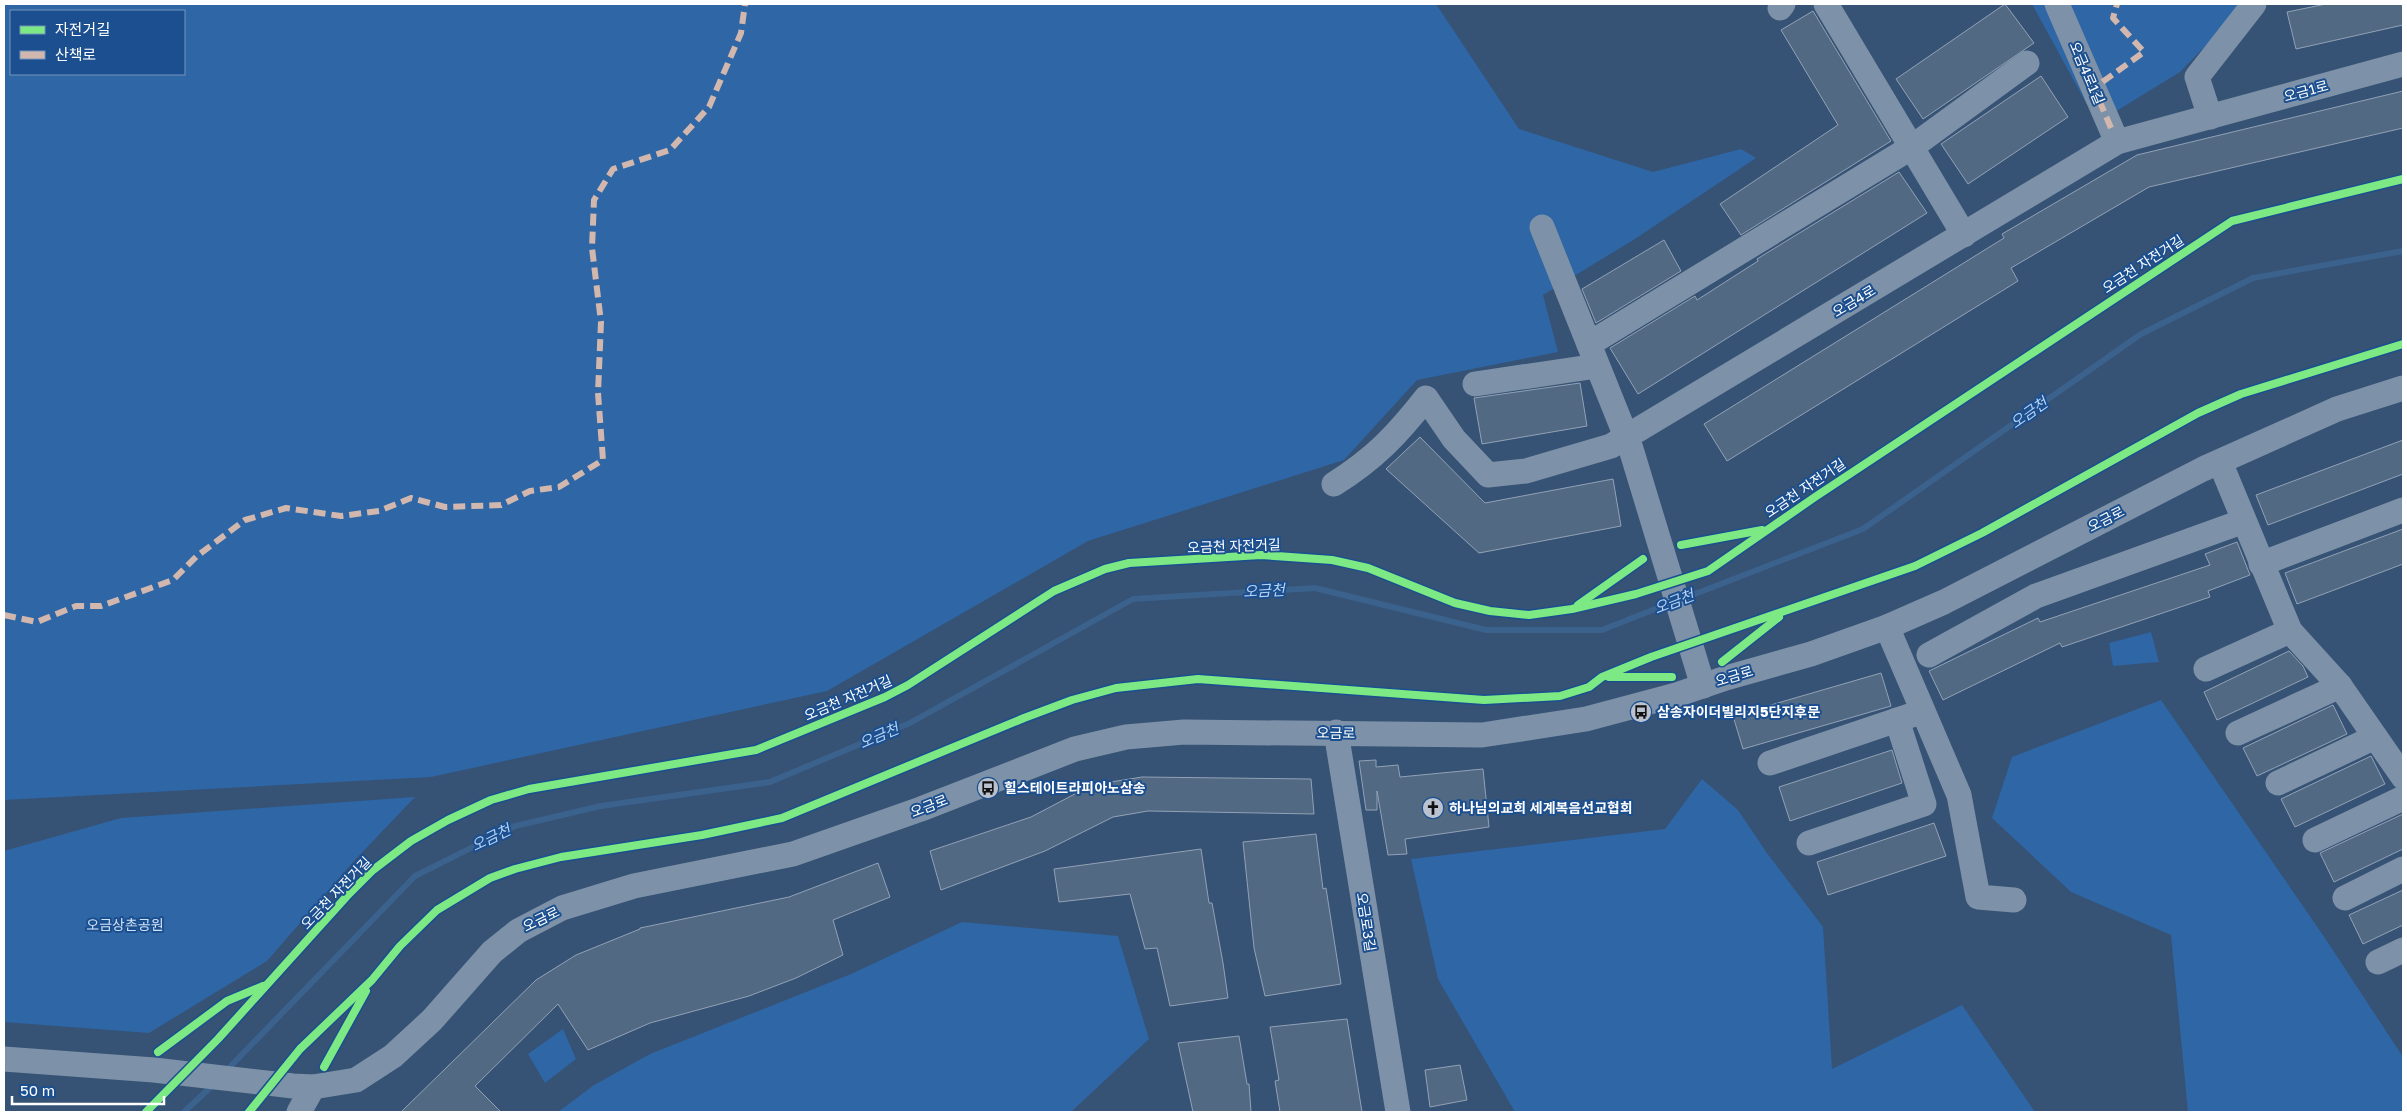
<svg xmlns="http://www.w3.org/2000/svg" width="2407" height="1116" font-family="'Golos Text','Noto Sans KR',sans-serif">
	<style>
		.green { fill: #2f66a5; fill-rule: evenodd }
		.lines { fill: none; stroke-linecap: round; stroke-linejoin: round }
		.stream { stroke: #3b618d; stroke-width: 6 }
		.building { fill: #526984; stroke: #92a2b6 }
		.minor { stroke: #7d92a8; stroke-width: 25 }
		.quiet { stroke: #d1b7ad; stroke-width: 6; stroke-dasharray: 12 6; stroke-linecap: butt }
		.cycleway-casing { stroke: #1b4f8f; stroke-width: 11 }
		.cycleway { stroke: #7ce984; stroke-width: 8 }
		.labels { text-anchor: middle; stroke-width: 4; stroke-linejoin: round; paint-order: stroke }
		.street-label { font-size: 14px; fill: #fff; stroke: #1b4f8f }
		.poi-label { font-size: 14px; font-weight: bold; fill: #fff; stroke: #1b4f8f; text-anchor: start }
		.park-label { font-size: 14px; fill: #cfe3fa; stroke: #1b4f8f }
		.water-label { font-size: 15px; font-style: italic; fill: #b5d3f5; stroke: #1b4f8f }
	</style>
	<rect width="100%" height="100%" fill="#365274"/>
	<g class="green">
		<path d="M4 4H1436L1519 129 1653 172 1741 149 1756 158 1635 239 1543 295 1558 352 1417 380 1344 460 1088 541 827 691 431 777 4 800ZM11 11H184V74H11Z"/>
		<path d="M2032 4H2246L2180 72 2097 123Z"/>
		<path d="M2151 632 2159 662 2113 666 2109 643Z"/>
		<path d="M2161 700 2325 938 2403 1057V1112H2188L2171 935 2071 892 1992 818 2012 757Z"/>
		<path d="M1702 779 1738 810 1767 853 1823 927 1832 1069 1962 1005 2035 1112H1515L1438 979 1411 859 1665 829Z"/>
		<path d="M415 797 353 862 267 961 149 1033 4 1022V851L121 818Z"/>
		<path d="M962 922 1118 936 1149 1039 1071 1112H558L594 1085 650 1054 851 974Z"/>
		<path d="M563 1029 576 1059 545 1083 528 1054Z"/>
	</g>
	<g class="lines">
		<g class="stream">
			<path d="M1682 599 1863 529 2141 334 2253 278 2403 251"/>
			<path d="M226 1071 415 876 515 826 601 806 770 782 910 723 1133 599 1315 588 1486 630H1602L1673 602"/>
			<path d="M184 1112 214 1084"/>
		</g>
	</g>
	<g class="building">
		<path d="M2005 4 2034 43 1923 119 1896 79Z"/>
		<path d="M2326 4H2403V25L2296 49 2287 12Z"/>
		<path d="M1813 11 1891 141 1741 235 1720 204 1838 125 1781 30Z"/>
		<path d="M2041 76 2068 117 1968 184 1941 144Z"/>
		<path d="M2403 91V128L2149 187 2011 268 2018 281 1727 461 1704 424 2004 238 2002 234 2137 155Z"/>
		<path d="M1899 172 1927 213 1638 394 1610 348 1695 296 1697 300 1758 261 1757 259Z"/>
		<path d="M1664 240 1681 271 1596 323 1582 289Z"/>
		<path d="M1580 383 1587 426 1482 444 1474 398Z"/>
		<path d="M1420 437 1485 503 1613 479 1621 526 1479 553 1386 469Z"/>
		<path d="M2403 440V474L2268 525 2256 495Z"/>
		<path d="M2403 529V564L2297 604 2285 573Z"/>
		<path d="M2237 542 2250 575 2208 591 2210 597 2062 647 2060 643 1943 700 1929 671 2038 618 2040 622 2210 565 2205 554Z"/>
		<path d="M2289 651 2303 666 2308 677 2217 720 2204 692Z"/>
		<path d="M1881 673 1891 706 1743 749 1733 716Z"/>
		<path d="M2333 705 2347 734 2257 776 2243 748Z"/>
		<path d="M1892 750 1902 783 1790 821 1779 787Z"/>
		<path d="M2371 756 2385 784 2295 827 2281 799Z"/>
		<path d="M1376 760V767L1398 765 1400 777 1483 769 1489 827 1405 839 1407 854 1388 855 1377 791V810H1366L1359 761Z"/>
		<path d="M1142 777 1311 779 1314 814 1148 811 1113 817 1045 851 941 890 930 851 1031 817 1092 785Z"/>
		<path d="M2403 814V849L2334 882 2320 853Z"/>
		<path d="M1934 823 1946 856 1828 895 1817 862Z"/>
		<path d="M1316 834 1323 889 1326 888 1341 984 1265 996 1254 948 1243 842Z"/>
		<path d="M1201 849 1209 903H1212L1223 963 1228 998 1170 1006 1157 948 1145 949 1130 894 1059 902 1054 869Z"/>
		<path d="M878 863 890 897 833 920 843 955 796 978 749 996 650 1023 588 1050 558 1004 475 1086 501 1112H401L536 980 576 955 640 929V928L789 897Z"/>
		<path d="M2403 890V925L2363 944 2349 915Z"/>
		<path d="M1347 1019 1362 1112H1280L1275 1081 1279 1080 1270 1027Z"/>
		<path d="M1239 1036 1247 1084H1249L1251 1112H1193L1178 1043Z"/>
		<path d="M1460 1065 1467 1100 1430 1107 1425 1070Z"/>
	</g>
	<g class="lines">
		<g class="minor">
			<path d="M1826 4 1964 235"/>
			<path d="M2057 4 2117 142"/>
			<path d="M1780 8 1783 4"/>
			<path d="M2210 117 2197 77 2254 4"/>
			<path d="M1542 227 1631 449 1703 686"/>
			<path d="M1589 344 1912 147 2027 63"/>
			<path d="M1475 384 1597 366"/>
			<path d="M2220 462 2290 631 2340 686 2403 777"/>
			<path d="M1334 484C1374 459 1397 435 1426 398L1454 439 1488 475 1526 471 1611 446 2117 142 2403 64"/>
			<path d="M2261 564 2403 510"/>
			<path d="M1887 627 1959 795 1978 897 2014 900"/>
			<path d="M1929 655 2036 596 2244 521"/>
			<path d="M2206 669 2290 631"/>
			<path d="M1336 732 1398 1112"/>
			<path d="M2238 733 2340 686"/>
			<path d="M1770 763 1912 715"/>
			<path d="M2278 783 2375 737"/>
			<path d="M2315 840 2403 798"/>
			<path d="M1809 843 1924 804 1897 720"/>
			<path d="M2345 898 2403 869"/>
			<path d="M2378 962 2403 950"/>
			<path d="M4 1059 154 1070 293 1086 313 1087 356 1080 393 1056 432 1020 492 952 518 931 562 908 634 886 793 854 921 809 1075 749 1126 737 1184 732 1482 735 1586 719 1676 695 1726 678 1811 654 1887 627 1944 602 2203 469 2337 409 2403 388"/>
			<path d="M299 1112 313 1087"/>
		</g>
		<g class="quiet">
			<path d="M2111 128 2094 88 2144 52 2113 18 2117 4"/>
			<path d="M4 615 37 622 76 606H101L173 580 197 556 245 520 286 508 341 516 379 511 411 498 445 507 501 505 530 491 559 487 603 460 598 393 601 322 592 248 594 200 613 169 670 150 709 107 741 33 745 4"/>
		</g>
		<g class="cycleway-casing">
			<g id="cycleway">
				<path d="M1681 545 1762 530"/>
				<path d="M1578 605 1643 559"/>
				<path d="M1722 662 1779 617"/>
				<path d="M1609 677H1672"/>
				<path d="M158 1052 227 1001 263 986"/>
				<path d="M324 1067 366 991"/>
				<path d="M146 1112 218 1039 347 896 373 870 411 841 448 820 491 800 529 789 756 750 885 697 908 685 1054 591 1105 569 1129 563 1261 555 1332 560 1368 568 1455 603 1490 611 1529 615 1572 609 1636 594 1708 571 1815 497 2232 221 2403 179"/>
				<path d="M249 1112 300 1049 372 980 400 946 437 910 490 878 515 869 561 857 702 835 782 818 1024 718 1072 700 1116 688 1198 679 1484 700 1560 696 1589 687 1602 677 1651 657 1915 566 1982 533 2198 413 2241 394 2403 344"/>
			</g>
		</g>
		<use href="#cycleway" class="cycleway"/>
	</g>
	<defs>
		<g id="bus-disc" transform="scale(1.125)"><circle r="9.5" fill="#b9c2ce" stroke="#1b4f8f"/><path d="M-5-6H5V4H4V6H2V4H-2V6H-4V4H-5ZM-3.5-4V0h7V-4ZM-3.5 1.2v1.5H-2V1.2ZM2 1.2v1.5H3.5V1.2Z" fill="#111"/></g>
		<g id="church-disc" transform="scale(1.125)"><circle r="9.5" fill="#b9c2ce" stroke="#1b4f8f"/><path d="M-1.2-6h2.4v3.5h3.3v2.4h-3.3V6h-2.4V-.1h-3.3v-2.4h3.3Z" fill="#111"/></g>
	</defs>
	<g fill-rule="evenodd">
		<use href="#bus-disc" x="1641" y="712"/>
		<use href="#bus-disc" x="988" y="788"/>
		<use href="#church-disc" x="1433" y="808"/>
	</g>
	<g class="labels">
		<g class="street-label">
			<text transform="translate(2087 73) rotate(67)" y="5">오금4로1길</text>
			<text transform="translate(2306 91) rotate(-15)" y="5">오금1로</text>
			<text transform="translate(2143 264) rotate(-33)" y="5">오금천 자전거길</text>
			<text transform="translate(1854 301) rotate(-31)" y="5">오금4로</text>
			<text transform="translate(1805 488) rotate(-34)" y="5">오금천 자전거길</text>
			<text transform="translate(2106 519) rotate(-27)" y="5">오금로</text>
			<text transform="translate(1234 546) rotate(-2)" y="5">오금천 자전거길</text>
			<text transform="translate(1734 676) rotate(-17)" y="5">오금로</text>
			<text transform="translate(848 698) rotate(-23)" y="5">오금천 자전거길</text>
			<text transform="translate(1336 733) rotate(1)" y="5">오금로</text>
			<text transform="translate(929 806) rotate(-21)" y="5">오금로</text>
			<text transform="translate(336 893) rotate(-46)" y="5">오금천 자전거길</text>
			<text transform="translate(541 919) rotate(-26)" y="5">오금로</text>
			<text transform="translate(1366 922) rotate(81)" y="5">오금로3길</text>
		</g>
		<g class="poi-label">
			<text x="1657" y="717">삼송자이더빌리지5단지후문</text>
			<text x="1004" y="793">힐스테이트라피아노삼송</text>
			<text x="1449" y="813">하나님의교회 세계복음선교협회</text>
		</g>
		<g class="park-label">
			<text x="125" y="930">오금상촌공원</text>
		</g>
		<g class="water-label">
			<text transform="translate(2029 413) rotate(-35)" y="5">오금천</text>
			<text transform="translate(1264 591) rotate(-3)" y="5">오금천</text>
			<text transform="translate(1674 602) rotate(-21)" y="5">오금천</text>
			<text transform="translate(879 736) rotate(-23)" y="5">오금천</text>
			<text transform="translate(491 838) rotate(-26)" y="5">오금천</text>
		</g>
	</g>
	<rect width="2407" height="1116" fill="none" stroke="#ffffff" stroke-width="10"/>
	<rect x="10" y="10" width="175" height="65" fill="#1b4f8f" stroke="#7695bc"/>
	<rect x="20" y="26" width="25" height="8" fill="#7ce984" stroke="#7695bc"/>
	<text x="55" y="35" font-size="15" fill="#ffffff">자전거길</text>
	<rect x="20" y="51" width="25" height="8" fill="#d1b7ad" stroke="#7695bc"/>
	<text x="55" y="60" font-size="15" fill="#ffffff">산책로</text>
	<path d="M12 1096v8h152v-8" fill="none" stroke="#ffffff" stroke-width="2.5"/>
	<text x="20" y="1096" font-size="15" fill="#ffffff" stroke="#1b4f8f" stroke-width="4" paint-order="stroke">50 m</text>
</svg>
